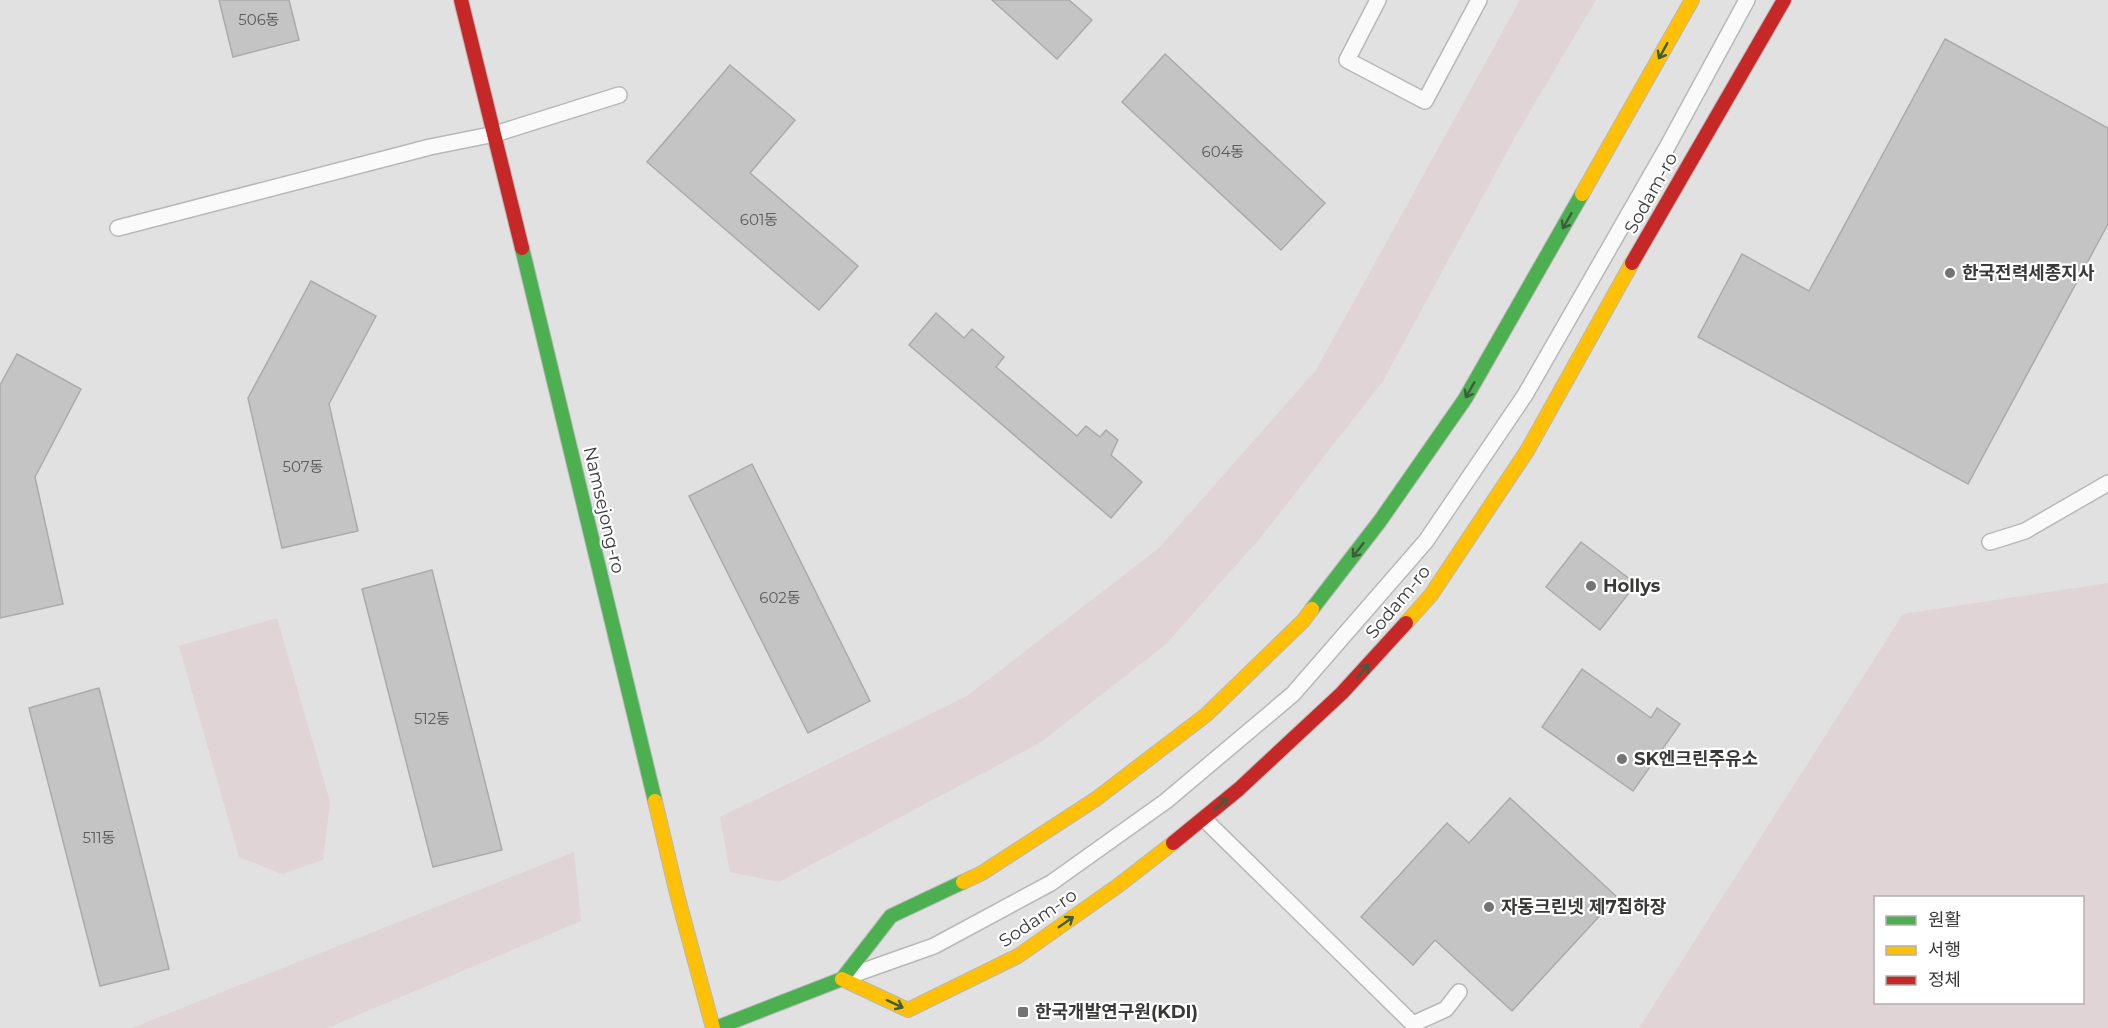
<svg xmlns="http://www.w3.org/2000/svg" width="2108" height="1028" font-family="Montserrat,'Noto Sans KR',sans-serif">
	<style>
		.green { fill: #e0d4d6; fill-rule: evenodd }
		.building { fill: #c3c4c3; stroke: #aaabaa; stroke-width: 1.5 }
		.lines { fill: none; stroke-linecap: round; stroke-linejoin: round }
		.lane-casing { stroke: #b8b8b8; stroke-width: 18 }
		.fast-casing { stroke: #b8b8b8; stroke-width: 16 }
		.slow-casing { stroke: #b8b8b8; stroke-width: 16 }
		.jam-casing { stroke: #b8b8b8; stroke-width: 16 }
		.lane { stroke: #fafafa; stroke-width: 15 }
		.fast { stroke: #4caf50; stroke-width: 14 }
		.slow { stroke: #ffc107; stroke-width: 14 }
		.jam { stroke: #c62828; stroke-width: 14 }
		.oneway { stroke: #3f5c3f }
		.poi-dot { fill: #737473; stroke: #fff; stroke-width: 2 }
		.labels { text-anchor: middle; stroke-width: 4.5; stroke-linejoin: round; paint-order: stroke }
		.number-label { font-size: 15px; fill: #5c5c5b }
		.street-label { font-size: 18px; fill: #393938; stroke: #fff }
		.poi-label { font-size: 18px; font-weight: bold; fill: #393938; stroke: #fff; text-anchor: start }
	</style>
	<rect width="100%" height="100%" fill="#e0e1e0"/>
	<g class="green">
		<path d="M1520 0H1596L1516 135 1383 381 1261 537 1166 644 1041 742 779 882 730 872 720 817 967 696 1159 548 1316 370Z"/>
		<path d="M2108 583V1028H1639L1903 614ZM1876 898H2082V1002H1876Z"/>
		<path d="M277 618 330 802 323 860 282 874 239 857 179 646Z"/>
		<path d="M574 852 581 921 327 1028H132Z"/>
	</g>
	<g class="building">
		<path d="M219 0H289L299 40 233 57Z"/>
		<path d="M992 0H1069L1092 20 1057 59Z"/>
		<path d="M1945 39 2108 128V224L1968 484 1698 337 1742 254 1809 291Z"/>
		<path d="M1165 54 1325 203 1281 250 1122 102Z"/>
		<path d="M730 65 795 120 750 173 858 266 819 310 647 162Z"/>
		<path d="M311 281 376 316 329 404 358 531 282 548 248 398Z"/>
		<path d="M936 313 964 338 972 329 1004 357 996 367 1077 436 1086 426 1100 437 1106 430 1118 440 1111 455 1142 482 1111 518 909 345Z"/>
		<path d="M17 354 81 389 35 477 63 604 0 618V385Z"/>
		<path d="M752 464 870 701 808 733 689 496Z"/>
		<path d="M1581 542 1636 584 1600 630 1546 587Z"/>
		<path d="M432 570 502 850 433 867 362 589Z"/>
		<path d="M1582 669 1651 718 1657 708 1680 724 1633 791 1542 727Z"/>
		<path d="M99 688 169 969 100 986 29 708Z"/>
		<path d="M1510 798 1617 897 1512 1011 1435 940 1413 965 1361 917 1447 823 1469 843Z"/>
	</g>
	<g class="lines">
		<g class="lane-casing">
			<g id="lane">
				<path d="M1378 0 1347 60 1425 101 1479 0"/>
				<path d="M118 228 430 147 495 134 619 95"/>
				<path d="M1990 542 2025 531 2108 483"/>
				<path d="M1204 819 1413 1024 1446 1009 1459 992"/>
				<path d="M852 975 934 946 1051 883 1166 801 1293 694 1426 541 1525 395 1666 149 1747 0"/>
			</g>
		</g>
		<g class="fast-casing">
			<g id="fast">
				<path d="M522 248 655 801"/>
				<path d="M1312 609 1380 521 1465 399 1582 194"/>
				<path d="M716 1028 842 979 891 916 963 882"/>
			</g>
		</g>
		<g class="slow-casing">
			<g id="slow">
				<path d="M1582 194 1692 0"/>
				<path d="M1406 623 1431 595 1527 451 1632 263"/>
				<path d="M655 801 678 898 713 1028"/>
				<path d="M963 882 982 873 1096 799 1206 715 1303 621 1312 609"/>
				<path d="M842 979 908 1010 1018 956 1119 885 1173 843"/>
			</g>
		</g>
		<g class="jam-casing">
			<g id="jam">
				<path d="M461 0 522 248"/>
				<path d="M1632 263 1784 0"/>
				<path d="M1173 843 1239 789 1342 693 1406 623"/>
			</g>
		</g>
		<use href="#lane" class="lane"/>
		<use href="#fast" class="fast"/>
		<use href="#slow" class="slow"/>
		<use href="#jam" class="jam"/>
	</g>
	<defs><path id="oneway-shaft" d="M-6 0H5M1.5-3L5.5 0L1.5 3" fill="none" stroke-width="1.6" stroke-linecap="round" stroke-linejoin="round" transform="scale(1.5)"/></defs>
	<g class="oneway">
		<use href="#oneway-shaft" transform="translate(1663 51) rotate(119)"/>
		<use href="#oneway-shaft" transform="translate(1567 221) rotate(120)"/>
		<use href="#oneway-shaft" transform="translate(1470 390) rotate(120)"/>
		<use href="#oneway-shaft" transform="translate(1358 550) rotate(128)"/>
		<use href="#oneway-shaft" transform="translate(1363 671) rotate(-48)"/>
		<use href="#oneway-shaft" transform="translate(1221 804) rotate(-40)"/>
		<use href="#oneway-shaft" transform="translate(1066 922) rotate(-35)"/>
		<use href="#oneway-shaft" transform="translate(895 1004) rotate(25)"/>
	</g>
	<g class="poi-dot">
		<circle cx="1950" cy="273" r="6"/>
		<circle cx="1591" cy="586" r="6"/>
		<circle cx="1622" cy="759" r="6"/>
		<circle cx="1489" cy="907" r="6"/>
		<rect x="1017" y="1006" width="12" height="12" rx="3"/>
	</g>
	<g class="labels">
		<g class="number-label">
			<text x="259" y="25">506동</text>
			<text x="1223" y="157">604동</text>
			<text x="759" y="225">601동</text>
			<text x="303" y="472">507동</text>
			<text x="780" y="603">602동</text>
			<text x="432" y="724">512동</text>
			<text x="99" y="843">511동</text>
		</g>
		<g class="street-label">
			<text transform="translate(1651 193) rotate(-61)" y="6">Sodam-ro</text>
			<text transform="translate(604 510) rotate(77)" y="6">Namsejong-ro</text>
			<text transform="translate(1398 602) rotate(-50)" y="6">Sodam-ro</text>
			<text transform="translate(1038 918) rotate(-34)" y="6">Sodam-ro</text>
		</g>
		<g class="poi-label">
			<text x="1962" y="279">한국전력세종지사</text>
			<text x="1603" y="592">Hollys</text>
			<text x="1634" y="765">SK엔크린주유소</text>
			<text x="1501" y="913">자동크린넷 제7집하장</text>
			<text x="1035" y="1018">한국개발연구원(KDI)</text>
		</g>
	</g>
	<rect x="1874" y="896" width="210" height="108" fill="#ffffff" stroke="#b0b0af" stroke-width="1.5"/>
	<rect x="1886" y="916" width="30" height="9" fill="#4caf50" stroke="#b0b0af" stroke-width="1.5"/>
	<text x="1928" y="926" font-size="18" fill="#393938">원활</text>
	<rect x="1886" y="946" width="30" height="9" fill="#ffc107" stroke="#b0b0af" stroke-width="1.5"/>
	<text x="1928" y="956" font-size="18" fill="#393938">서행</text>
	<rect x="1886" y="976" width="30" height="9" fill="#c62828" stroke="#b0b0af" stroke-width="1.5"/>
	<text x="1928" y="986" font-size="18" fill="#393938">정체</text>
</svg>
